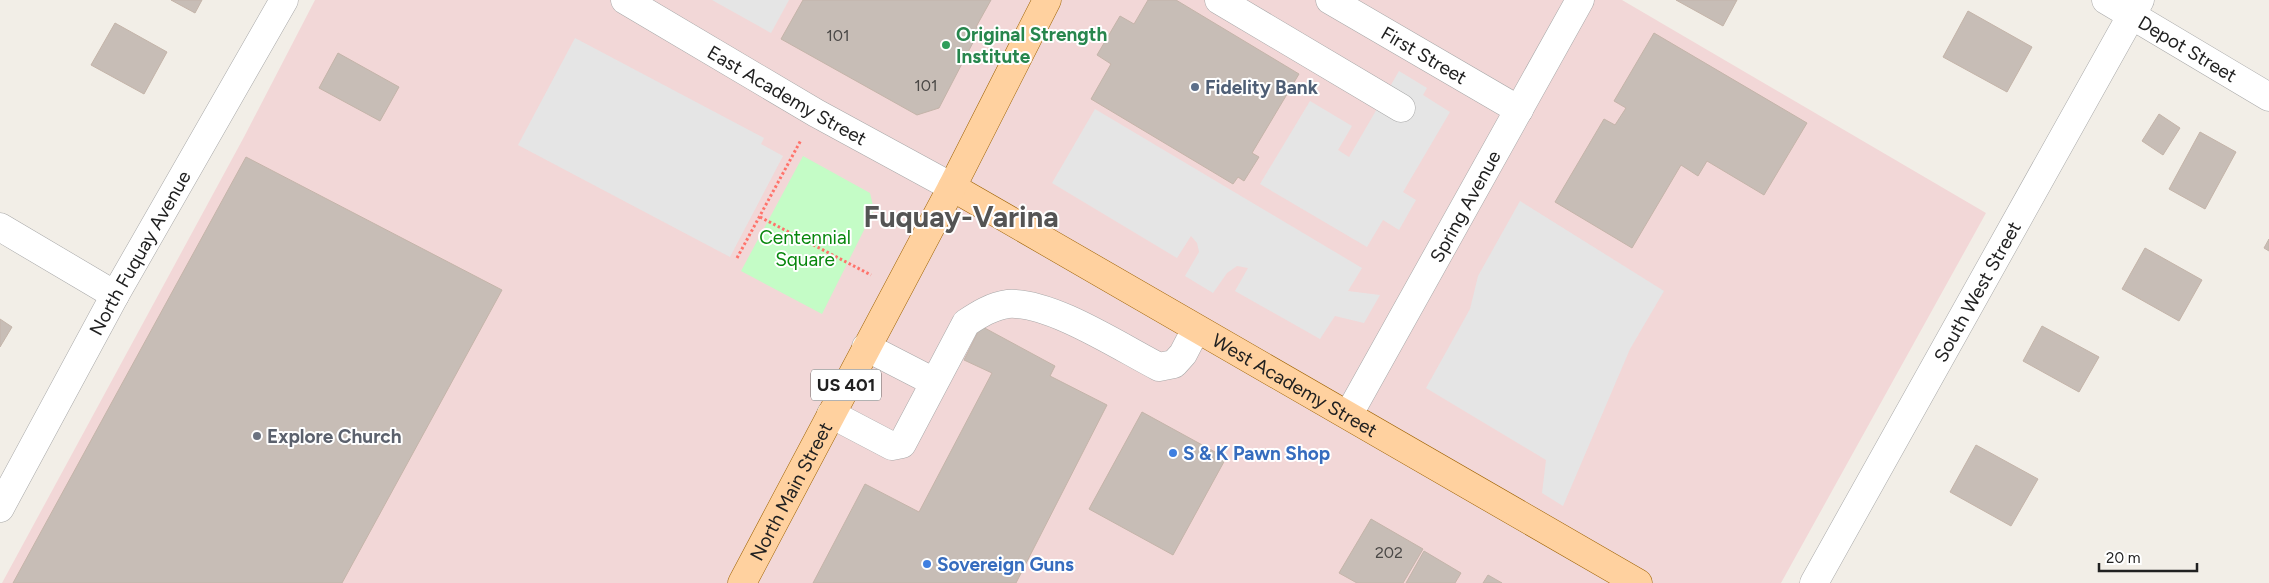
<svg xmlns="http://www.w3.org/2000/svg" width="2269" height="583" font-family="Figtree,sans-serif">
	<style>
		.commercial { fill: #f2d7d7 }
		.park { fill: #c4fcc6 }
		.parking { fill: #e5e5e5 }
		.building { fill: #c7bdb6; stroke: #c4b4a9 }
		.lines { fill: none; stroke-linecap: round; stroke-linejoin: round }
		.minor-casing { stroke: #a8a8a8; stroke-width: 29 }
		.major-casing { stroke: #9e6200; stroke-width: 29 }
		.path { stroke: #ff736b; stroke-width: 3; stroke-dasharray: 2.5 2.5; stroke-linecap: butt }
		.minor { stroke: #fff; stroke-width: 28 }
		.major { stroke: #ffd19f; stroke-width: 28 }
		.leisure-dot { fill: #2e9e5b; stroke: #fff; stroke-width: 2 }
		.service-dot { fill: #5c6f8a; stroke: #fff; stroke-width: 2 }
		.worship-dot { fill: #6b7280; stroke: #fff; stroke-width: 2 }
		.shop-dot { fill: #3f7fe0; stroke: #fff; stroke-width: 2 }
		.labels { text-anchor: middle; stroke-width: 4; stroke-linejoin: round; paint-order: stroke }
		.number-label { font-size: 16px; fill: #4a4846 }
		.shield { fill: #fff; stroke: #646464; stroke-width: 1 }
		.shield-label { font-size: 18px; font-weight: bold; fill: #212121 }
		.leisure-label { font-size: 19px; font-weight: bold; fill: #27864d; stroke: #fff; text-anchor: start }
		.street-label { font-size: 19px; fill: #212121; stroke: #fff }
		.service-label { font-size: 19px; font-weight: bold; fill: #4e5e75; stroke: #fff; text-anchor: start }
		.park-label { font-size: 19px; fill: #07870c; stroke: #fff }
		.worship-label { font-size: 19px; font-weight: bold; fill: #5b616d; stroke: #fff; text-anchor: start }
		.shop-label { font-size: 19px; font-weight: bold; fill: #366cbe; stroke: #fff; text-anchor: start }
		.town-label { font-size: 29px; font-weight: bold; fill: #545454; stroke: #fff }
	</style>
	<rect width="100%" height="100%" fill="#f2eee7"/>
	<path class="commercial" d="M315 0H1622L1986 213 1781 583H2L244 137Z"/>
	<path class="park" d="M803 156 870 193 874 210 822 314 741 271Z"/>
	<g class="parking">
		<path d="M712 0H789L771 33Z"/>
		<path d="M575 38 764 138 761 144 783 156 730 257 518 145Z"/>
		<path d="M1399 71 1427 88 1423 95 1450 112 1403 192 1416 200 1399 230 1383 220 1367 247 1260 184 1310 101 1352 126 1338 150 1349 157Z"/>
		<path d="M1095 109 1362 268 1348 291 1380 295 1364 323 1335 316 1320 339 1235 291 1248 268 1237 266 1227 273 1213 293 1185 276 1199 252 1197 243 1191 236 1177 258 1052 183Z"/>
		<path d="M1520 201 1664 291 1630 349 1563 506 1542 493 1546 460 1426 388 1470 309 1478 276Z"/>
	</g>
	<g class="building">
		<path d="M171 0H202L195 13Z"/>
		<path d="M803 0H991L976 27 980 29 939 108 917 115 781 39Z"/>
		<path d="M1148 0H1176L1299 74 1252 153 1259 157 1244 181 1238 177 1233 184 1091 99 1111 64 1097 55 1120 16 1134 24Z"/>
		<path d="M1676 0H1737L1723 26Z"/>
		<path d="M1968 11 2032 47 2007 92 1943 57Z"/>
		<path d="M115 23 167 52 144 94 91 65Z"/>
		<path d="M1654 33 1807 123 1764 195 1707 161 1698 176 1681 165 1632 248 1555 202 1604 119 1615 125 1626 108 1614 101Z"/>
		<path d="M338 53 399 87 380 121 319 88Z"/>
		<path d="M2159 114 2180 128 2163 155 2142 141Z"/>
		<path d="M2200 132 2236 152 2205 209 2169 189Z"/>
		<path d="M246 157 502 290 342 583H13Z"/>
		<path d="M2269 239V251L2264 248Z"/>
		<path d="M2145 248 2202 280 2179 321 2122 289Z"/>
		<path d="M0 319 12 327 0 347Z"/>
		<path d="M981 326 1055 366 1050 376 1107 405 1016 583H813L865 484 919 512 992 373 964 360Z"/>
		<path d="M2042 326 2099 357 2079 392 2023 361Z"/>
		<path d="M1142 412 1226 458 1173 555 1089 509Z"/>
		<path d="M1976 445 2038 479 2011 526 1950 492Z"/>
		<path d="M1371 519 1423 549 1403 583H1357L1339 573Z"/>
		<path d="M1424 551 1461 573 1455 583H1406Z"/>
		<path d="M1488 575 1502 583H1483Z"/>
	</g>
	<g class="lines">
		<g class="minor-casing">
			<g id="minor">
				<path id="s1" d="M625 0 816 113 952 187"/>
				<path d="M1219 0 1401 108"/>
				<path id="s2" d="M1330 0 1519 110"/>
				<path id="s3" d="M2106 0 2269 97"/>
				<path d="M0 227 115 295"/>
				<path d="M866 347 934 382"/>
				<path d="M831 414 892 446 902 444 966 323C978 315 992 306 1008 304 1050 301 1120 347 1159 367L1174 364 1183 354 1196 329"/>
				<path id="s4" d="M1349 414 1580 0"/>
				<path id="s5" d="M0 508 115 295 284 0"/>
				<path id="s6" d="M1814 583 2140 0"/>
			</g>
		</g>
		<g class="major-casing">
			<g id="major">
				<path id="s7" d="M952 187 1638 583"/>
				<path id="s8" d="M742 583 952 187 1047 0"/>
			</g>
		</g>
		<g class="path">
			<path d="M760 217 871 275"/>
			<path d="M737 258 801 140"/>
		</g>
		<use href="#minor" class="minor"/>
		<use href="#major" class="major"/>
	</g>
	<circle class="leisure-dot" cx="946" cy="45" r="5"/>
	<circle class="service-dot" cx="1195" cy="87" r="5"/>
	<circle class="worship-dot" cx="257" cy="436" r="5"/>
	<g class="shop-dot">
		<circle cx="1173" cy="453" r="5"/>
		<circle cx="927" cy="564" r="5"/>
	</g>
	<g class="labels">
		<g class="number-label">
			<text x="838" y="41">101</text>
			<text x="926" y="91">101</text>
			<text x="1389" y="558">202</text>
		</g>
		<rect class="shield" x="811" y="369.5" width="70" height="31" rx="4"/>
		<g class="shield-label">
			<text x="846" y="391">US 401</text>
		</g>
		<g class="leisure-label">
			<text x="956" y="41">Original Strength<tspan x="956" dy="22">Institute</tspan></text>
		</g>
		<g class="street-label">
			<text dy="7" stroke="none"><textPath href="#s3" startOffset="95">Depot Street</textPath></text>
			<text dy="7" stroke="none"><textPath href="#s2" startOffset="109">First Street</textPath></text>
			<text dy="7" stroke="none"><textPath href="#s1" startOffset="188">East Academy Street</textPath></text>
			<text dy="7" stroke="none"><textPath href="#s4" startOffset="238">Spring Avenue</textPath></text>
			<text dy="7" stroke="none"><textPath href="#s5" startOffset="291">North Fuquay Avenue</textPath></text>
			<text dy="7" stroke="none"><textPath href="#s6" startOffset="334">South West Street</textPath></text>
			<text dy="7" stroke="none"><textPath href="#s7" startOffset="396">West Academy Street</textPath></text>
			<text dy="7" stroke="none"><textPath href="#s8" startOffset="104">North Main Street</textPath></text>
		</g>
		<g class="service-label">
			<text x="1205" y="94">Fidelity Bank</text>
		</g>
		<g class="park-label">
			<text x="805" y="244">Centennial<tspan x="805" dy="22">Square</tspan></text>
		</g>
		<g class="worship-label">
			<text x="267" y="443">Explore Church</text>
		</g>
		<g class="shop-label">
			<text x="1183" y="460">S &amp; K Pawn Shop</text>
			<text x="937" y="571">Sovereign Guns</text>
		</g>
		<g class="town-label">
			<text x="961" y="227">Fuquay-Varina</text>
		</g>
	</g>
	<path d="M2099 563v8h98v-8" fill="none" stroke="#212121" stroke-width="2.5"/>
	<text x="2106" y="563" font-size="15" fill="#212121" stroke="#ffffff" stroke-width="4" paint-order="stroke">20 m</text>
</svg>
